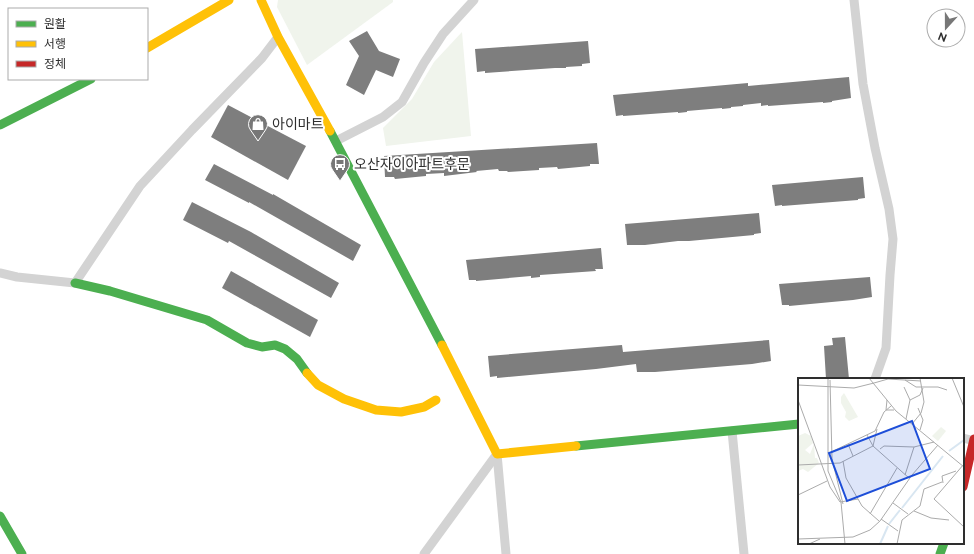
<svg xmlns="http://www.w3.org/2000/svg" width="974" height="554" font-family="Raleway,'Noto Sans KR',sans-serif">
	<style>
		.green { fill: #f0f4ec }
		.building { fill: #7e7e7e }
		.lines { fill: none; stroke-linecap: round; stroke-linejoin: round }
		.street { stroke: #d3d3d3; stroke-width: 9 }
		.fast { stroke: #4caf50; stroke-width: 9 }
		.slow { stroke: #ffc107; stroke-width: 9 }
		.jam { stroke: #c62828; stroke-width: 9 }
		.labels { text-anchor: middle; stroke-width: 4; stroke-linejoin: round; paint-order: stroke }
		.poi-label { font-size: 14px; fill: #2e2e2e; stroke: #fff; text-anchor: start }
		.inset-river { fill: none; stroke: #d8e6f1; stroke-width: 2 }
		.inset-road { fill: none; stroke: #ababab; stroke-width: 1 }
		.view { fill: #1d4ed8; fill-opacity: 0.15; stroke: #1d4ed8; stroke-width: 2 }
		.inset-edge { fill: none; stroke: #2e2e2e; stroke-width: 2 }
	</style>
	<rect width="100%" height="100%" fill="#fff"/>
	<g class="green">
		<path d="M278 0H393V2L307 65 277 7Z"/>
		<path d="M462 32 471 136 386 146 383 128 412 99 434 62Z"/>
	</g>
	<g class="building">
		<path d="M367 31 379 51 400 59 393 77 376 70 364 95 346 85 359 56 349 41Z"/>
		<path d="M588 41 590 63 582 64V66L566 67V68H555L485 73V71L477 72 475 49Z"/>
		<path d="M849 77 851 98 832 101V102L823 103V102L768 106V105L761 106V103L743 105V106L731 107V108L722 109V108L687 111V112L678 113V112L623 116V115L616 116 613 95 748 83V86Z"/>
		<path d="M228 105 306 146 288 180 211 137Z"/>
		<path d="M597 143 599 164H590V166L558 169 557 167 539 168V170L508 172 507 171H499L498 169 476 171 477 172 444 176V173L426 174V176L395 179 394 177H385L384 156Z"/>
		<path d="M214 164 273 195V194L361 245 353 261 249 202V203L205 180Z"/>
		<path d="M863 177 865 198 858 199V200L782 206V205L775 206 772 185Z"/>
		<path d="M192 202 251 232 339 283 331 298 229 241 228 243 183 220Z"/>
		<path d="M759 213 761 233 754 234V235L689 241H678L645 245H627L625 224Z"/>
		<path d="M601 248 603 269H595L596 271 540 275V277L531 278V276L476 281V280H469L466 260Z"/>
		<path d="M231 271 318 320 310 337 222 288Z"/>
		<path d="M870 277 872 297 853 300 789 306V305H782L779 284Z"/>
		<path d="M845 337 849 379H826L824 346 833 345 832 338Z"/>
		<path d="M769 340 771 361 752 364 655 372H637L636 364 596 369 497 378V376L490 377 488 356 622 345 623 352Z"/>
	</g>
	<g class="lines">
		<g class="street">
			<path d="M854 0 863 84 875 148 889 209 893 239 890 275 886 348 875 379"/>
			<path d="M336 141 383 117 402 102 424 63 443 34 474 0"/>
			<path d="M0 273 17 277 75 283 140 186 192 130 262 58 278 37"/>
			<path d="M732 431 744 554"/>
			<path d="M963 438 974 441"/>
			<path d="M497 454 506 554"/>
			<path d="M424 554 497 454"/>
		</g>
		<g class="fast">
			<path d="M0 125 91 79"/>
			<path d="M330 131 442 345"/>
			<path d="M75 283 110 291 207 320 247 343 262 347 275 345 285 349 297 359 307 373"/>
			<path d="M576 446 799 424"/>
			<path d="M0 516 22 554"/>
			<path d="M940 554 944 543"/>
		</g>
		<g class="slow">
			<path d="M261 0 278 37 330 131"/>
			<path d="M147 48 229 0"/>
			<path d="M442 345 497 454 576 446"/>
			<path d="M307 373 318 385 344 399 376 410 401 412 424 407 436 400"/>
		</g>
		<path class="jam" d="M963 487 974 439"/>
	</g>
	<defs>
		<g id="shop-pin" transform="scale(1)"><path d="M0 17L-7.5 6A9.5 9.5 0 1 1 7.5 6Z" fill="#777" stroke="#fff"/><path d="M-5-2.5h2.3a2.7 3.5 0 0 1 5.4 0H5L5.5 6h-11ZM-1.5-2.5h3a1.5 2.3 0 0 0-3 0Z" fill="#fff"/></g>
		<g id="bus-pin" transform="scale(1)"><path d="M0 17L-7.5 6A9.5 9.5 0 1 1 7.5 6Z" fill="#777" stroke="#fff"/><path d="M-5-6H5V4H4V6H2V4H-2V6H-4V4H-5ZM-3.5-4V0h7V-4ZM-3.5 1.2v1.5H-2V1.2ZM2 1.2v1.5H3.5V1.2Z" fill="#fff"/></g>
	</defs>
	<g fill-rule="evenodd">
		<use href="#shop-pin" x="258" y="124"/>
		<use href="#bus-pin" x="340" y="164"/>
	</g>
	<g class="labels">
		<g class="poi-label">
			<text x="272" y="129">아이마트</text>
			<text x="354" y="169">오산자이아파트후문</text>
		</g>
	</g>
	<g transform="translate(798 378)">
		<rect width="166" height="166" fill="#fff"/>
		<path d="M46 15 60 39 51 43 47 39 48 34 43 25V19ZM143 49 148 53 140 63 134 58ZM7 55 13 58 15 65 7 72 12 76 16 66 17 80H19L21 85 10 94 5 91 0 93V58Z" fill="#f0f4ec"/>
		<path class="inset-river" d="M151 73 166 62M104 130 145 78M91 146 102 132M82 166 90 148"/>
		<path class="inset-road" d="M30 0V93L43 124 47 166M71 0 98 33 166 89M154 0 166 29M32 2 34 81 45 126M107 2 118 9H140L149 12M76 5 90 1 123 3M0 7 56 10 76 5M106 9 112 22M0 22 32 109 42 124 60 121M89 22 88 32H96M120 30 125 42 122 52M108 41 112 22 122 17 125 10M114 46 123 35 126 24 122 0M69 57 75 68M50 66 55 78M75 68 79 51M82 71 86 68 116 69M33 74 77 53 86 34 93 28M45 83 48 100 64 128 81 143M166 86 136 121 166 149M0 87 42 85 75 68 111 100M107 97 116 69 136 64M145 105 144 98 158 93M0 117 29 103M95 125 110 136M116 133 133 140 151 142M72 136 99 90M83 141 100 153M0 161 55 159 72 152 82 143 114 97 140 67M11 166 22 161M99 166 104 142 122 128 126 111 144 104"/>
		<path class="view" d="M114 43 132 91 49 123 31 75Z"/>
		<rect width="166" height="166" class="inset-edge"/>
	</g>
	<rect x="8" y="8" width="140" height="72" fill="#ffffff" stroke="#ababab"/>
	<rect x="16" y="21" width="20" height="6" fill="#4caf50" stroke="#ababab"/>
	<text x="44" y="28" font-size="12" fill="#2e2e2e">원활</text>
	<rect x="16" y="41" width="20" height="6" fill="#ffc107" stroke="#ababab"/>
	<text x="44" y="48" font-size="12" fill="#2e2e2e">서행</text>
	<rect x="16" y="61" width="20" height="6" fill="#c62828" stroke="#ababab"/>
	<text x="44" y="68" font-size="12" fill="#2e2e2e">정체</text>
	<g transform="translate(946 28) rotate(201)"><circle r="19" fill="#ffffff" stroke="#ababab"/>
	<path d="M0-3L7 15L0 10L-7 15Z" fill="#777777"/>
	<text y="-6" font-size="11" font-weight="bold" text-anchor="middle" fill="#2e2e2e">N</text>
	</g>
</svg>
